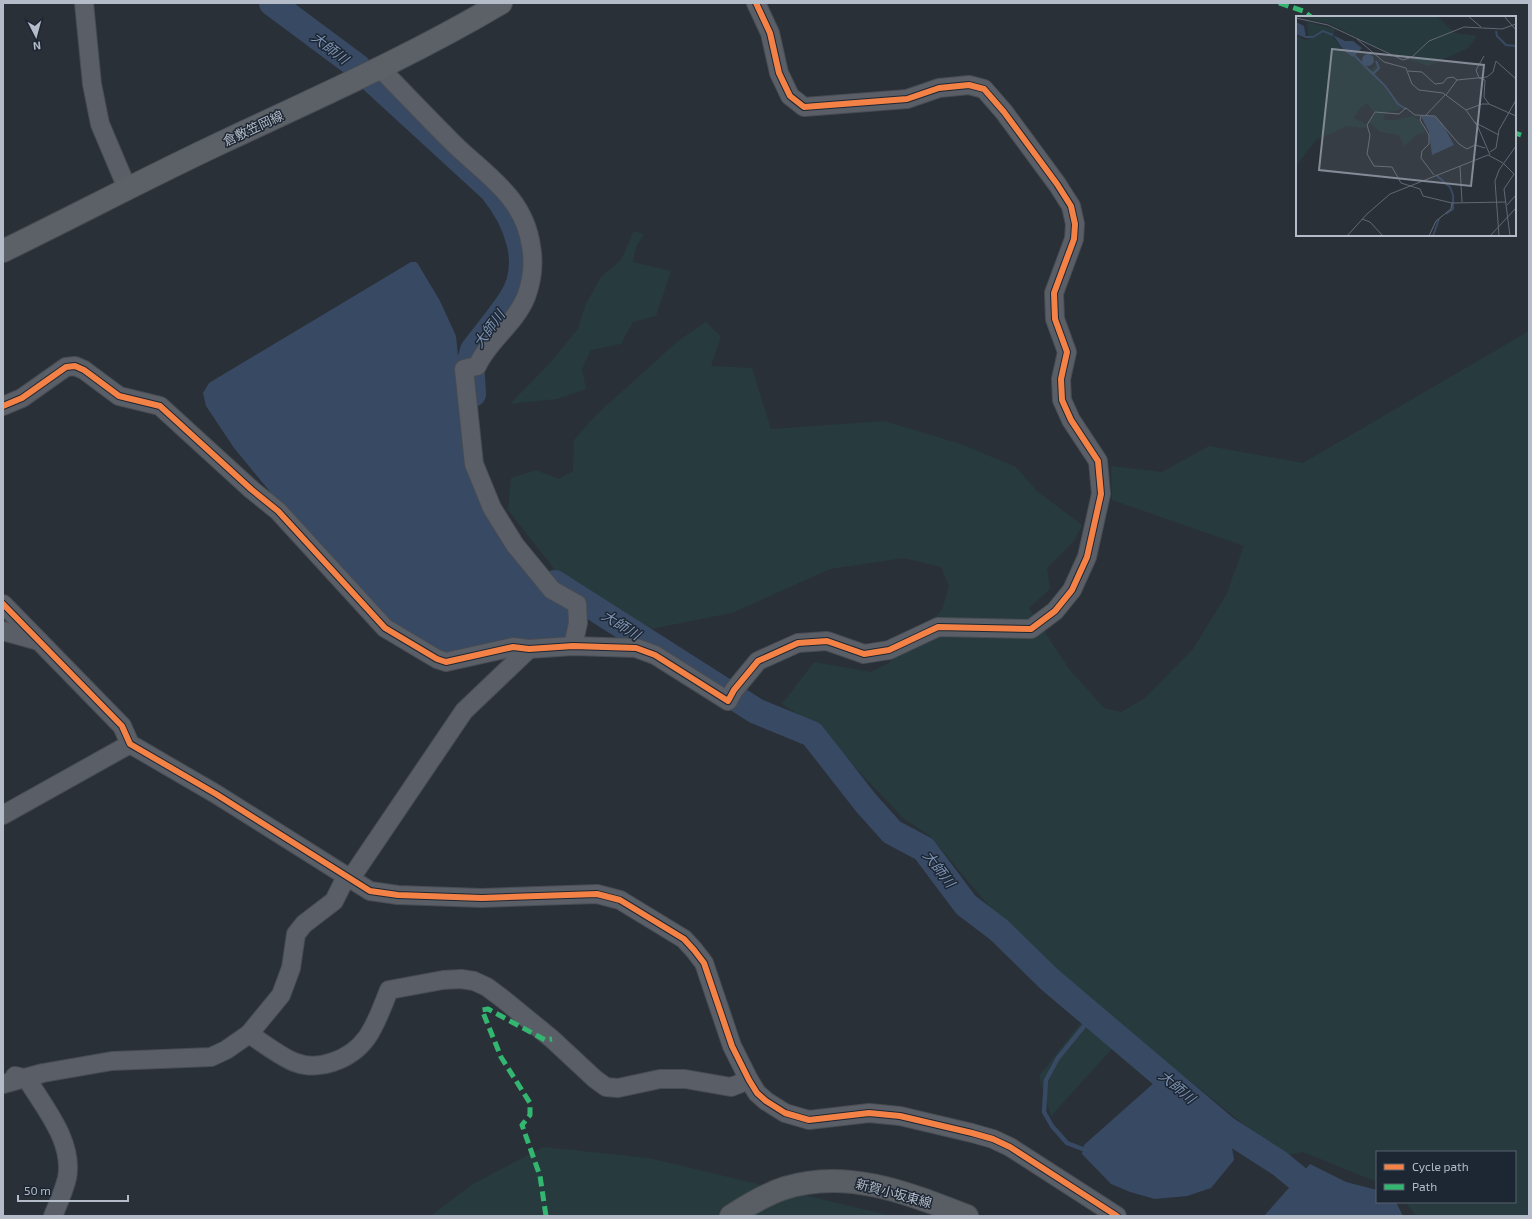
<svg xmlns="http://www.w3.org/2000/svg" width="1532" height="1219" font-family="'Exo 2','Noto Sans JP',sans-serif">
	<style>
		.green { fill: #273a3e }
		.water { fill: #384963 }
		.lines { fill: none; stroke-linecap: round; stroke-linejoin: round }
		.stream { stroke: #384963; stroke-width: 4.5 }
		.river { stroke: #384963; stroke-width: 26 }
		.street-casing { stroke: #484c53; stroke-width: 20 }
		.secondary-casing { stroke: #484c53; stroke-width: 24 }
		.primary-casing { stroke: #484c55; stroke-width: 24 }
		.street { stroke: #5a5e66; stroke-width: 18 }
		.secondary { stroke: #595d64; stroke-width: 22 }
		.primary { stroke: #5c6168; stroke-width: 22 }
		.quiet { stroke: #33b770; stroke-width: 5; stroke-dasharray: 10 5; stroke-linecap: butt }
		.cycleway-casing { stroke: #1d2633; stroke-width: 8 }
		.cycleway { stroke: #f48246; stroke-width: 6 }
		.labels { text-anchor: middle; stroke-width: 3; stroke-linejoin: round; paint-order: stroke }
		.street-label { font-size: 13px; fill: #b4bcc9; stroke: #1d2633 }
		.water-label { font-size: 14px; font-style: italic; fill: #7c92b1; stroke: #1d2633 }
		.inset-river { fill: none; stroke: #384963; stroke-width: 2 }
		.inset-road { fill: none; stroke: #616872; stroke-width: 1 }
		.view { fill: #848b96; fill-opacity: 0.15; stroke: #848b96; stroke-width: 2 }
		.inset-edge { fill: none; stroke: #b4bcc9; stroke-width: 2 }
	</style>
	<rect width="100%" height="100%" fill="#2a3038"/>
	<g class="green">
		<path d="M634 231 644 234 636 247 633 262 671 271 656 316 633 322 621 344 591 350 582 369 586 389 557 399 510 404 549 364 578 329 585 306 601 277 621 260Z"/>
		<path d="M706 322 721 337 711 366 752 368 771 429 884 421 961 444 1016 467 1037 491 1082 525 1074 541 1047 568 1050 589 1029 608 1069 669 1104 708 1121 712 1145 698 1193 649 1226 595 1244 546 1112 500 1111 466 1162 472 1209 446 1303 463 1529 331V1216H1416L1405 1202H1515V1152H1377V1182L1303 1152 1283 1156 1128 1031 1051 1116 1039 1076 1094 1006 1004 924 930 836 903 818 816 726 782 704 814 662 871 672 889 663 942 610 949 586 941 567 904 558 830 569 732 613 646 630 563 580 508 510 511 478 536 470 559 479 573 471 574 440 596 415 678 341Z"/>
		<path d="M543 1147 649 1158 892 1216H430L473 1184Z"/>
	</g>
	<g class="water">
		<path d="M411 262H416L418 264 440 301 456 336 469 462 477 488 571 609 570 641 447 657 393 629 285 510 234 448 206 406 203 393 209 383Z"/>
		<path d="M1155 1082H1159L1232 1147 1234 1160 1211 1188 1187 1196 1155 1199 1130 1192 1111 1184 1082 1154 1084 1145Z"/>
		<path d="M1310 1164 1346 1182 1377 1190V1202H1396L1403 1216H1264Z"/>
	</g>
	<g class="lines">
		<path class="stream" d="M1088 1151 1067 1143 1052 1126 1044 1112 1046 1080 1058 1058 1093 1015"/>
		<g class="river">
			<path d="M272 3 358 67 492 190C516 220 534 262 512 298 502 314 485 334 473 350L471 358 473 394"/>
			<path d="M555 583 756 711 812 734 866 803 892 832 924 849 966 905 999 930 1049 979 1226 1129 1279 1163 1311 1189"/>
		</g>
		<g class="street-casing">
			<g id="street">
				<path d="M84 3 92 84 100 124 127 188"/>
				<path d="M380 68C404 93 428 118 452 142 485 175 524 196 531 246 534 262 532 281 526 297 515 324 489 340 477 366L464 369 474 464 492 508 515 545 552 590 577 604 578 623 573 646"/>
				<path d="M3 406 22 398 66 367 75 366 84 370 119 396 160 406 252 490 278 511 385 628 437 659 446 662 513 647 529 649 573 646 636 648 655 655 728 701 734 690 758 661 798 643 827 641 864 654 889 650 938 627 1031 629 1055 611 1072 590 1087 557 1101 494 1098 461 1071 420 1062 400 1061 379 1067 352 1055 319 1054 293 1074 239 1075 224 1071 206 1057 184 1004 112 984 89 969 85 939 88 907 99 804 107 790 96 779 73 770 33 756 3"/>
				<path d="M3 604 122 726 130 744 216 794 370 891 398 895 482 898 597 894 620 900 684 939 694 950 704 963 732 1046 749 1080 757 1093 766 1101 785 1113 809 1120 869 1113 900 1116 972 1133 993 1139 1010 1147 1117 1216"/>
				<path d="M3 631 39 641"/>
				<path d="M3 815 130 744"/>
				<path d="M347 875 334 901 304 924 296 934 291 968 281 995 249 1034C262 1042 283 1059 297 1063 308 1067 322 1066 333 1062 369 1050 376 1022 389 990L443 980 461 979 474 981 487 987 503 999 552 1039 595 1079 606 1087 618 1088 660 1079H685L731 1087 749 1080"/>
				<path d="M351 878 464 711 529 649"/>
				<path d="M15 1076 27 1079C44 1107 74 1142 67 1178 64 1191 58 1204 53 1216"/>
				<path d="M3 1084 43 1073 112 1061 211 1057 226 1050 249 1034"/>
			</g>
		</g>
		<g class="secondary-casing">
			<path id="secondary" d="M731 1216C748 1205 766 1194 785 1188 847 1168 910 1194 967 1216"/>
		</g>
		<g class="primary-casing">
			<path id="primary" d="M3 251C77 215 150 176 225 141 318 97 412 56 501 3"/>
		</g>
		<use href="#street" class="street"/>
		<use href="#secondary" class="secondary"/>
		<use href="#primary" class="primary"/>
		<g class="quiet">
			<path d="M1279 3 1303 11 1311 17"/>
			<path d="M1515 133 1521 135"/>
			<path d="M546 1216 540 1176 522 1125 530 1115V1103L501 1057 482 1010 488 1009 545 1040 552 1039"/>
		</g>
		<g class="cycleway-casing">
			<g id="cycleway">
				<path d="M3 406 22 398 66 367 75 366 84 370 119 396 160 406 252 490 278 511 385 628 437 659 446 662 513 647 529 649 573 646 636 648 655 655 728 701 734 690 758 661 798 643 827 641 864 654 889 650 938 627 1031 629 1055 611 1072 590 1087 557 1101 494 1098 461 1071 420 1062 400 1061 379 1067 352 1055 319 1054 293 1074 239 1075 224 1071 206 1057 184 1004 112 984 89 969 85 939 88 907 99 804 107 790 96 779 73 770 33 756 3"/>
				<path d="M3 604 122 726 130 744 216 794 370 891 398 895 482 898 597 894 620 900 684 939 694 950 704 963 732 1046 749 1080 757 1093 766 1101 785 1113 809 1120 869 1113 900 1116 972 1133 993 1139 1010 1147 1117 1216"/>
			</g>
		</g>
		<use href="#cycleway" class="cycleway"/>
	</g>
	<g class="labels">
		<g class="street-label">
			<text transform="translate(253 128) rotate(-25)" y="5">倉敷笠岡線</text>
			<text transform="translate(894 1193) rotate(15)" y="5">新賀小坂東線</text>
		</g>
		<g class="water-label">
			<text transform="translate(330 48) rotate(38)" y="5">大師川</text>
			<text transform="translate(489 329) rotate(-54)" y="5">大師川</text>
			<text transform="translate(621 625) rotate(32)" y="5">大師川</text>
			<text transform="translate(939 869) rotate(52)" y="5">大師川</text>
			<text transform="translate(1177 1087) rotate(40)" y="5">大師川</text>
		</g>
	</g>
	<g transform="translate(1296 16)">
		<rect width="220" height="220" fill="#2a3038"/>
		<path d="M1 0H141L159 17 181 20 172 32 133 50 91 36 34 8ZM11 6 39 13 37 21 49 37 60 42 74 55 82 48 83 52 77 59 105 92 101 95H94L88 99V104H99L117 100 125 106 129 117H123L108 130 103 119 84 116 73 106 79 98 71 87 63 93 57 102 70 108V112L51 110 20 124 0 150V19L9 24 13 23Z" fill="#273a3e"/>
		<path d="M0 6 8 10 10 22 0 18ZM37 19 49 25H57L66 32 57 41 49 36ZM66 44a6 6 0 1 1 12 0a6 6 0 1 1-12 0ZM125 100H138L146 107 158 129 136 139 133 116Z" fill="#384963"/>
		<path class="inset-river" d="M200 15 201 20 210 29 220 30M9 21H17L27 15 37 19M57 38 89 70 102 88 110 93M77 58 83 52 80 45M140 159 154 171 157 179V193L150 198M137 220 143 203"/>
		<path class="inset-road" d="M172 0 185 11M208 0 220 14M0 2 32 9 107 44 116 41 133 25 168 11 206 13 220 8M61 23 88 46 110 52 116 68 123 74 147 77 170 94 182 111 194 139M188 40 180 54 183 62 189 64 188 81 193 88M112 55 126 56 139 68 147 67 151 62 157 61 161 64 150 79M161 64 191 61 197 56 200 45 220 63M170 94 186 88H193L220 100M125 100 124 104 133 119V128L126 135 125 142 138 159M129 100 149 79M178 106 203 119M189 132 179 129 171 133 163 128 139 100 119 99 110 92 103 98 79 96 71 109 74 119 71 138 78 150 96 151 105 167 124 173 127 180 156 187 210 186M194 136 200 132 203 114 220 84M207 147 218 158 208 173 214 220M164 150 166 186M211 189 220 179M66 203 74 206 87 220M51 220 71 198 94 178 192 139 207 147M133 220 140 205 155 193 156 187M194 220 220 192M203 220 199 165 203 154 220 130"/>
		<path class="view" d="M36 33 188 49 175 170 23 154Z"/>
		<rect width="220" height="220" class="inset-edge"/>
	</g>
	<rect width="1532" height="1219" fill="none" stroke="#b4bcc9" stroke-width="8"/>
	<rect x="1376" y="1151" width="140" height="52" fill="#1d2633" stroke="#59626f"/>
	<rect x="1384" y="1164" width="20" height="6" fill="#f48246" stroke="#59626f"/>
	<text x="1412" y="1171" font-size="12" fill="#b4bcc9">Cycle path</text>
	<rect x="1384" y="1184" width="20" height="6" fill="#33b770" stroke="#59626f"/>
	<text x="1412" y="1191" font-size="12" fill="#b4bcc9">Path</text>
	<g transform="translate(36 36) rotate(174)" stroke="#1d2633" stroke-width="3" paint-order="stroke">
	<path d="M0-3L7 15L0 10L-7 15Z" fill="#b4bcc9"/>
	<text y="-6" font-size="11" font-weight="bold" text-anchor="middle" fill="#b4bcc9">N</text>
	</g>
	<path d="M18 1195v6h110v-6" fill="none" stroke="#b4bcc9" stroke-width="2"/>
	<text x="24" y="1195" font-size="12" fill="#b4bcc9" stroke="#1d2633" stroke-width="3" paint-order="stroke">50 m</text>
</svg>
